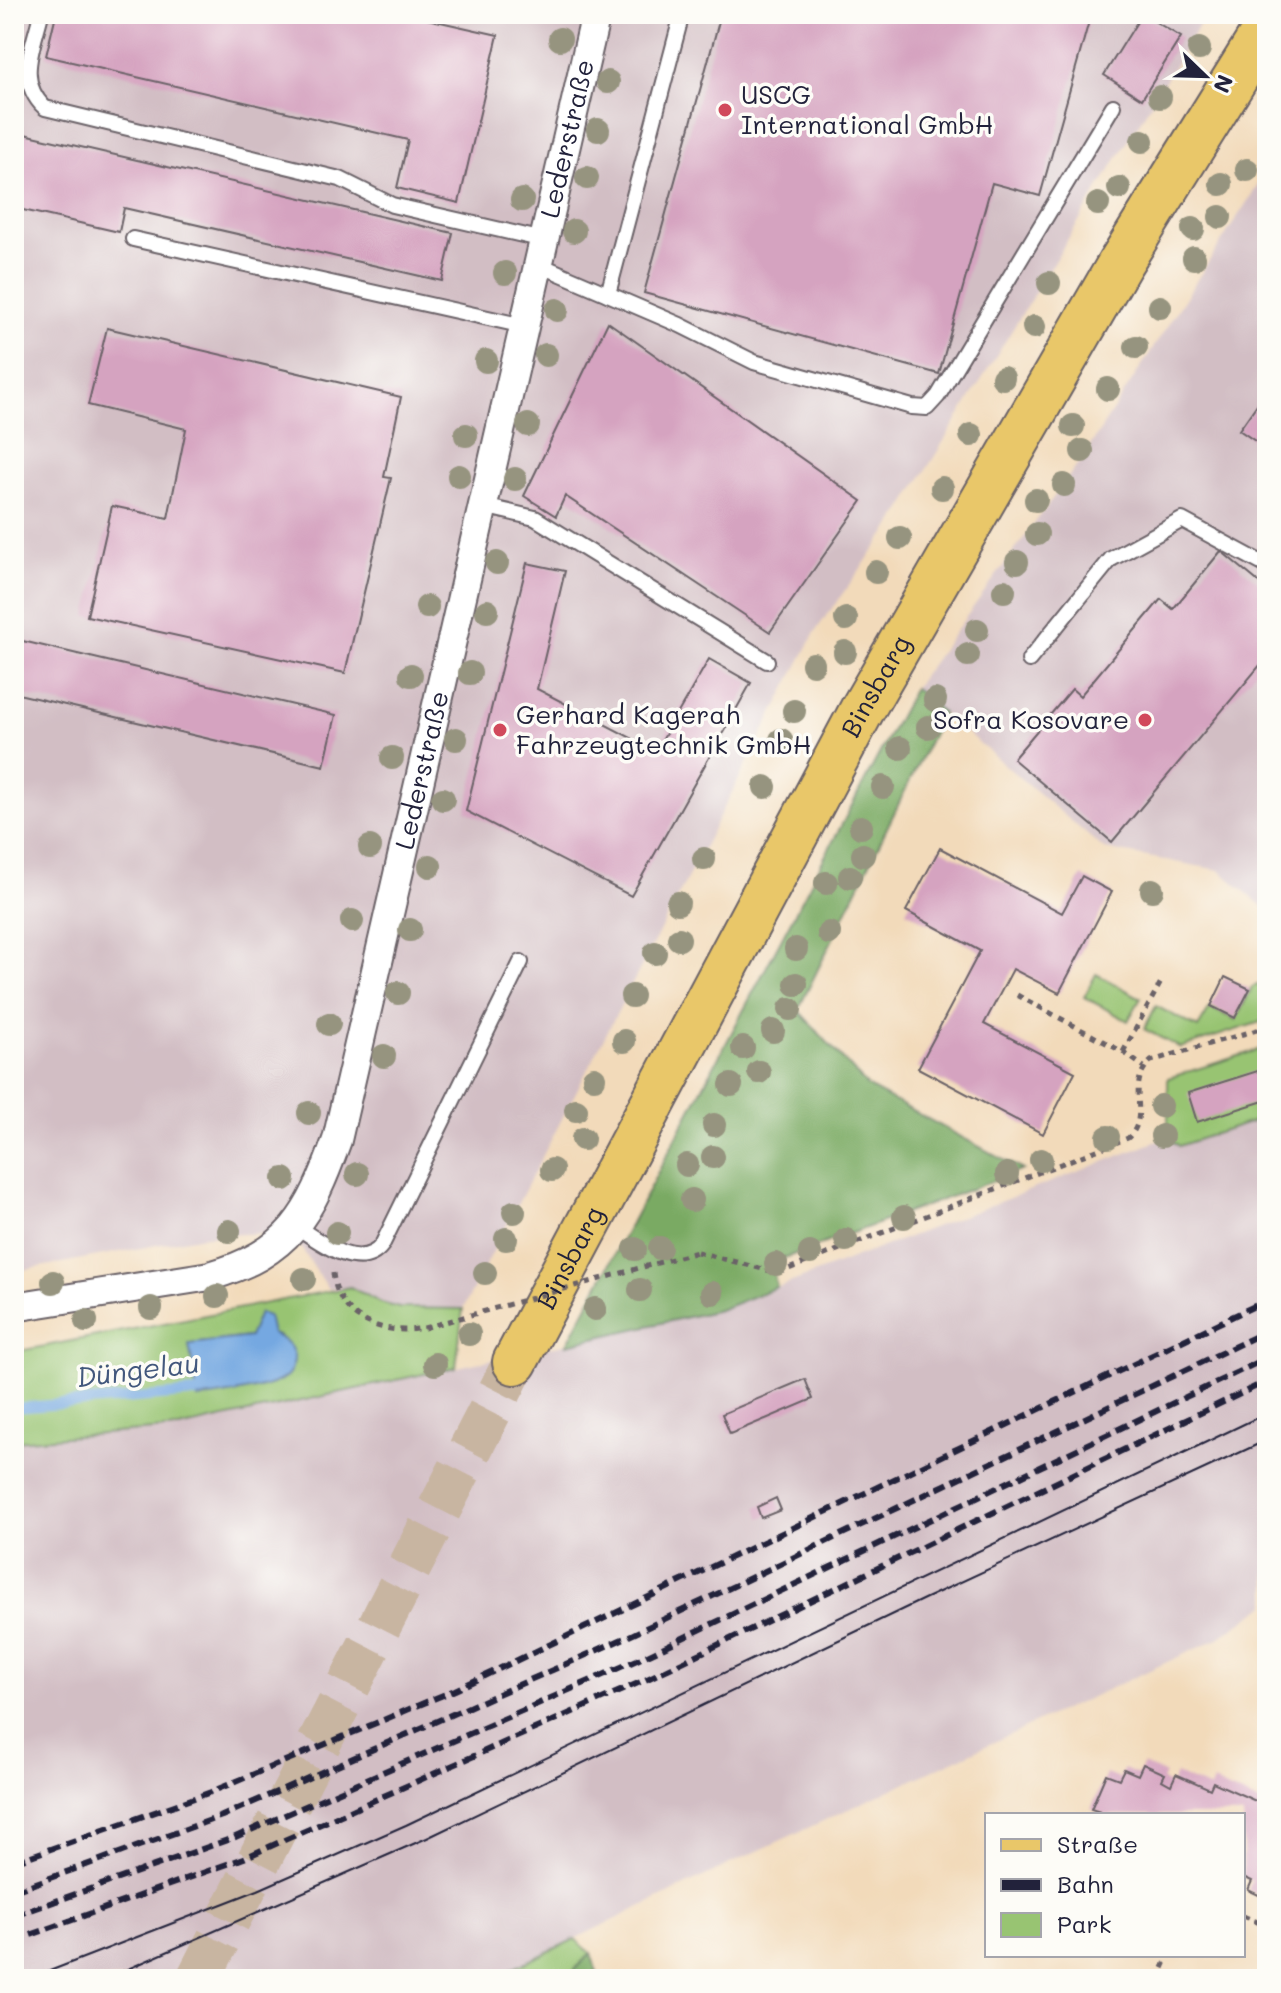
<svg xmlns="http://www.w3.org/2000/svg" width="1281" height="1993" font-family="Mali,sans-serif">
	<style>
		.industrial { fill: #d2bec4 }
		.green { fill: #98c472; stroke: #5d7356; stroke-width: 2; fill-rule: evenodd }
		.forest { fill: #7aaa64; stroke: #4e6650; stroke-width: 2 }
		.water { fill: #74a8e1; stroke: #4b658e; stroke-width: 2 }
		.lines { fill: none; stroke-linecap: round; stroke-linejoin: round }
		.stream { stroke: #74a8e1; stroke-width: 10 }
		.building { fill: #d5a3c0 }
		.primary-tunnel { stroke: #c8b5a1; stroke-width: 44; stroke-dasharray: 44 22; stroke-linecap: butt }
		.service-casing { stroke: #6b6267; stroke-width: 18 }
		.minor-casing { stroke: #6b6267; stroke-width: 32 }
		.primary-casing { stroke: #6b6267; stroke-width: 48 }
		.path { stroke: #6b6267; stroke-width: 5; stroke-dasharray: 6 6; stroke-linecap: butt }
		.service { stroke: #fff; stroke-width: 14 }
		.minor { stroke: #fff; stroke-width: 28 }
		.primary { stroke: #e9c769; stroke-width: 44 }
		.tram { stroke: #22223b; stroke-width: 2 }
		.rail { stroke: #22223b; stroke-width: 6; stroke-dasharray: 12 6; stroke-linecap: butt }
		.path-bridge { stroke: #6b6267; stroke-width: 5; stroke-dasharray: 6 6; stroke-linecap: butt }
		.tree { fill: #96947f }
		.poi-dot { fill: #d1495b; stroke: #fdfcf7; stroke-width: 3 }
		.labels { text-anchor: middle; stroke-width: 7; stroke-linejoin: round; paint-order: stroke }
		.poi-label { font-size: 26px; fill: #22223b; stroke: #fdfcf7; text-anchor: start }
		.street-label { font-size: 26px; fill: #22223b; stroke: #fdfcf7 }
		.water-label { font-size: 28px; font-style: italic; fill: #43587d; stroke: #fdfcf7 }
	</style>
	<rect width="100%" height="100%" fill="#fdfcf7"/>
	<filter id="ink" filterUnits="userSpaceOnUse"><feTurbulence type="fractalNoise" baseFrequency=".0125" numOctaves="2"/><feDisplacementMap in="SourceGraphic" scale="16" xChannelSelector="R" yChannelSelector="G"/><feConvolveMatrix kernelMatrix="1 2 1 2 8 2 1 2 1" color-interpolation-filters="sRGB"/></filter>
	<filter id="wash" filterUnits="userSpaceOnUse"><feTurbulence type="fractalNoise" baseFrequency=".006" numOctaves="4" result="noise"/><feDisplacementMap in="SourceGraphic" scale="32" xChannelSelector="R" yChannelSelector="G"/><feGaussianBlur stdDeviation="1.8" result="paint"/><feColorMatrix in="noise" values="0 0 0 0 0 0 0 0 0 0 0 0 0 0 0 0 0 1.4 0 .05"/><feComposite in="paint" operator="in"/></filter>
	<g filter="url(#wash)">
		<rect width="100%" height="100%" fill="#f2daba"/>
		<g class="industrial">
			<path d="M14 14H1206L893 524 817 629 463 1309 399 1308 381 1303 350 1287 328 1289 291 1232 204 1236 14 1272Z"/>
			<path d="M1267 171V910L1219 870 1104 849 914 688 1083 457Z"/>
			<path d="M1267 1047V1605L1217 1639 734 1862 502 1974 490 1972 469 1979H14V1441L179 1428 719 1310 1168 1137V1078Z"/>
		</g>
		<g class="green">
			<path d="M1096 974 1141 998 1128 1021 1084 997Z"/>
			<path d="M1263 983 1267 985V1020L1180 1048 1144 1029 1156 1006 1198 1028 1210 1008 1236 1020 1252 987Z"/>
			<path d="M1267 1047V1117L1179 1146 1168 1137V1078Z"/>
			<path d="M350 1287 381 1303 399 1308 463 1309 456 1367 179 1428 14 1441V1352ZM272 1334 280 1337 281 1381 198 1399 189 1344Z"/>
			<path d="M575 1939 591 1953 576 1968 570 1979H469L490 1972 502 1974Z"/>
		</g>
		<g class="forest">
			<path d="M914 688 943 713 798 1010 868 1087 1023 1170 771 1263 777 1287 719 1310 567 1344Z"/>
			<path d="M591 1953 599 1979H570L576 1968Z"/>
		</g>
		<path class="water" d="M259 1313 268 1316 272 1334C282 1338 292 1344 294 1356 295 1364 290 1374 284 1378 271 1389 216 1396 198 1399L189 1344 249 1337Z"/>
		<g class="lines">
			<path class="stream" d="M14 1408 196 1393 206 1388"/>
		</g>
		<g id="blocks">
			<g class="building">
				<path d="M56 14H428L427 19 498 35 459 203 397 188 408 140 46 56Z"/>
				<path d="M721 14H1091L1040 196 992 183 939 374 644 293Z"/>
				<path d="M1142 14 1181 37 1142 99 1104 75Z"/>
				<path d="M20 133 453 233 442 281 124 208 119 232 14 208V160Z"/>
				<path d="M608 322 862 501 770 632 565 496 556 516 524 496Z"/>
				<path d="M107 328 401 397 384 477 391 478 345 673 87 616 112 506 168 518 186 429 88 405Z"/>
				<path d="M1267 390V449L1239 430Z"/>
				<path d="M1221 551 1267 589V657L1112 842 1013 759 1072 689 1080 696 1161 599 1173 609Z"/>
				<path d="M527 563 565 571 537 689 656 751 709 659 751 683 631 896 466 811Z"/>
				<path d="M14 639 336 715 324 766 14 693Z"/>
				<path d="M940 848 1062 913 1082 876 1112 892 1059 993 1013 969 984 1024 1075 1072 1043 1134 918 1068 980 951 906 911Z"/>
				<path d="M1225 977 1250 989 1235 1018 1211 1006Z"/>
				<path d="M1267 1068V1100L1197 1122 1188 1093Z"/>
				<path d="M805 1379 813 1399 730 1434 722 1414Z"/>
				<path d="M776 1498 781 1510 761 1518 757 1507Z"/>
				<path d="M1143 1764 1165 1774 1162 1780 1171 1785 1176 1774 1210 1789 1213 1782 1267 1806V1899L1248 1890 1252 1881 1243 1877V1815H1099L1100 1812 1091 1809 1106 1774 1119 1779 1124 1769 1138 1775Z"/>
			</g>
		</g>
	</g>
	<g filter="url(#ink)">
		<use href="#blocks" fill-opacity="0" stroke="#6b6267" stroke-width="2"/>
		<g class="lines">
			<path class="primary-tunnel" d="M198 1979 515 1362"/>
			<g class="service-casing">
				<g id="service">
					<path d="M41 14C33 48 16 81 45 108L340 179 392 205 544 240"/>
					<path d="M133 239 524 326"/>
					<path d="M538 264 680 325 754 362 912 407 927 408 938 396 1113 106"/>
					<path d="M608 294 682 14"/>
					<path d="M483 506 535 518 767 661"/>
					<path d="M1029 660 1111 559 1182 520 1267 566"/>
					<path d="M296 1226C318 1241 360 1274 382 1245L521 962"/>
				</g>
			</g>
			<g class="minor-casing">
				<g id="minor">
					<path id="s1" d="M14 1307 210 1276C290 1253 310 1215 337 1140L596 14"/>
				</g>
			</g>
			<g class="primary-casing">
				<g id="primary">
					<path id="s2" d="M515 1362 862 710 1119 265 1267 27"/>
				</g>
			</g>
			<g class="path">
				<path d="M1017 995 1123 1052 1144 1067"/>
				<path d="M1123 1052 1161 982"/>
				<path d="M697 1252 778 1273 1128 1138C1152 1116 1124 1085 1151 1061L1267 1027"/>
				<path d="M333 1273C338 1320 383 1336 424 1328"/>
				<path d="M1243 1916 1267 1926"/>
				<path d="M1158 1979 1169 1955"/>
			</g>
			<use href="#service" class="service"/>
			<use href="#minor" class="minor"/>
			<use href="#primary" class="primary"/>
			<g class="tram">
				<path d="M29 1979 258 1890 406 1825 1267 1413"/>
				<path d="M105 1979 427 1838 924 1599 1267 1440"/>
			</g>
			<g class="rail">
				<path d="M14 1862 211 1792 455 1690 1267 1300"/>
				<path d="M14 1891 222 1816 627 1637 1267 1331"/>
				<path d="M14 1916 233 1838 637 1660 1267 1358"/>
				<path d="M14 1941 244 1858 645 1680 1267 1381"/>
			</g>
			<path class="path-bridge" d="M424 1328 697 1252"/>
		</g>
		<g class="tree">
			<circle cx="560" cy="39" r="12"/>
			<circle cx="1199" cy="49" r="12"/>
			<circle cx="608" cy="82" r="12"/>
			<circle cx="1160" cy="97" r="12"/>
			<circle cx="598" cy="130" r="12"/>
			<circle cx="1142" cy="141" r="12"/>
			<circle cx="1247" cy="170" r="12"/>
			<circle cx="587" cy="178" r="12"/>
			<circle cx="1221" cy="184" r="12"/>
			<circle cx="1119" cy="188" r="12"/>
			<circle cx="522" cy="200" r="12"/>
			<circle cx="1098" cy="204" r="12"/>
			<circle cx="1220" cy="217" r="12"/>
			<circle cx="1193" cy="229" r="12"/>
			<circle cx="574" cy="231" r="12"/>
			<circle cx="1194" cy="258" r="12"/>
			<circle cx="505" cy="273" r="12"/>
			<circle cx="1049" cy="283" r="12"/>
			<circle cx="1160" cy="307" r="12"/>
			<circle cx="557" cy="310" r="12"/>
			<circle cx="1034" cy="327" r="12"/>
			<circle cx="1136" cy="347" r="12"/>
			<circle cx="546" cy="355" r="12"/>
			<circle cx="486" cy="361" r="12"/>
			<circle cx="1003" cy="378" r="12"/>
			<circle cx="1108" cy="389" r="12"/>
			<circle cx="528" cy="425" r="12"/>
			<circle cx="1073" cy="426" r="12"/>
			<circle cx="466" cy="435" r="12"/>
			<circle cx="971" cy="435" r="12"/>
			<circle cx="1082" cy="451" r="12"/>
			<circle cx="459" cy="476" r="12"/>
			<circle cx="515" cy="479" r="12"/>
			<circle cx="1064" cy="485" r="12"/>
			<circle cx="942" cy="488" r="12"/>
			<circle cx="1036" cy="500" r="12"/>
			<circle cx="1037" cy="534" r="12"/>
			<circle cx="900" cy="538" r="12"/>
			<circle cx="1017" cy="562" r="12"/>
			<circle cx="497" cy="563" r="12"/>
			<circle cx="876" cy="572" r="12"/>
			<circle cx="1004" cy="591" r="12"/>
			<circle cx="427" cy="607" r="12"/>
			<circle cx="487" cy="611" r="12"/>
			<circle cx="846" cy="619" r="12"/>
			<circle cx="977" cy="630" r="12"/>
			<circle cx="845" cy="652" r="12"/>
			<circle cx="968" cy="655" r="12"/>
			<circle cx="813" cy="664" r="12"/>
			<circle cx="470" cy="673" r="12"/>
			<circle cx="411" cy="675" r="12"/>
			<circle cx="935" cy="700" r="12"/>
			<circle cx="794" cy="711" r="12"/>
			<circle cx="928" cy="727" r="12"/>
			<circle cx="456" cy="739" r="12"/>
			<circle cx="781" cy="740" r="12"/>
			<circle cx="900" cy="748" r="12"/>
			<circle cx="392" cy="758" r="12"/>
			<circle cx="765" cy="787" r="12"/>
			<circle cx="883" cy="787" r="12"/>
			<circle cx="443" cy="799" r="12"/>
			<circle cx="861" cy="827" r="12"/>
			<circle cx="370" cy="847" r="12"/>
			<circle cx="863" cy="855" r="12"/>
			<circle cx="704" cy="859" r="12"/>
			<circle cx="430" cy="866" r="12"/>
			<circle cx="850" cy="877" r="12"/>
			<circle cx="826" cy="883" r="12"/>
			<circle cx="1152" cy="890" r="12"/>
			<circle cx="678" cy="903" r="12"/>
			<circle cx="352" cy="921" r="12"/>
			<circle cx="410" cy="930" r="12"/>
			<circle cx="829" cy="933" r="12"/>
			<circle cx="679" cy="939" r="12"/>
			<circle cx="796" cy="949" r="12"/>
			<circle cx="655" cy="953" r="12"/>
			<circle cx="796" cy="984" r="12"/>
			<circle cx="398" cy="993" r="12"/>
			<circle cx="632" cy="996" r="12"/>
			<circle cx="790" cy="1009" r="12"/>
			<circle cx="329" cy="1024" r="12"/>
			<circle cx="773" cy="1031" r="12"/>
			<circle cx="624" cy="1041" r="12"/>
			<circle cx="743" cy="1048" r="12"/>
			<circle cx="384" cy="1056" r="12"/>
			<circle cx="759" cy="1072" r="12"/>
			<circle cx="594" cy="1078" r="12"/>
			<circle cx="731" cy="1085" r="12"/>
			<circle cx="1161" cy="1106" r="12"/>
			<circle cx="576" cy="1110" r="12"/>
			<circle cx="309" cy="1113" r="12"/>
			<circle cx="714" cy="1125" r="12"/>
			<circle cx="1162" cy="1136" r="12"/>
			<circle cx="1108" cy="1137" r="12"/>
			<circle cx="583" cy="1139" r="12"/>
			<circle cx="713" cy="1157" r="12"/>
			<circle cx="1041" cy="1160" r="12"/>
			<circle cx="687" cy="1165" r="12"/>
			<circle cx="552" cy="1170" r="12"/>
			<circle cx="357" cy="1174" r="12"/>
			<circle cx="1007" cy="1174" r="12"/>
			<circle cx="284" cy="1179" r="12"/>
			<circle cx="692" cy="1200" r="12"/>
			<circle cx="514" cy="1212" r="12"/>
			<circle cx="904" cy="1217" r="12"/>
			<circle cx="229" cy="1231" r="12"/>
			<circle cx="337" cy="1233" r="12"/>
			<circle cx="506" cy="1239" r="12"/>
			<circle cx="846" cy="1240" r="12"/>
			<circle cx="660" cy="1248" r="12"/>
			<circle cx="635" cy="1249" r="12"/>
			<circle cx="810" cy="1253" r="12"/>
			<circle cx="776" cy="1264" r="12"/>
			<circle cx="485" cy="1273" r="12"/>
			<circle cx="304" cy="1279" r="12"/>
			<circle cx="53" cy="1282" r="12"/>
			<circle cx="640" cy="1290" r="12"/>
			<circle cx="712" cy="1293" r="12"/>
			<circle cx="217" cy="1296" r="12"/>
			<circle cx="151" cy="1308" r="12"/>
			<circle cx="595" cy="1309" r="12"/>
			<circle cx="86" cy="1321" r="12"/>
			<circle cx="469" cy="1334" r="12"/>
			<circle cx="435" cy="1364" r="12"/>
		</g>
	</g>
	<g class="poi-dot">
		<circle cx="725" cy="110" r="8"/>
		<circle cx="1145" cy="720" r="8"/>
		<circle cx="500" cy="730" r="8"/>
	</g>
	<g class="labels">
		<g class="poi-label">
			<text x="741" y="104">USCG<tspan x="741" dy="30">International GmbH</tspan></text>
			<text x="516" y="724">Gerhard Kagerah<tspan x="516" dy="30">Fahrzeugtechnik GmbH</tspan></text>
			<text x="1129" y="729" text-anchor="end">Sofra Kosovare</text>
		</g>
		<g class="street-label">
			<text dy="9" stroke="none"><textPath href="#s1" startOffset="1422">Lederstraße</textPath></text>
			<text dy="9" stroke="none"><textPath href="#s2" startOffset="766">Binsbarg</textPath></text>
			<text dy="9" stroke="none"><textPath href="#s1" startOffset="774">Lederstraße</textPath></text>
			<text dy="9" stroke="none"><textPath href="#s2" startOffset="118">Binsbarg</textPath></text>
		</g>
		<g class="water-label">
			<text transform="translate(138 1370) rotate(-7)" y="10">Düngelau</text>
		</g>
	</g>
	<rect width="1281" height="1993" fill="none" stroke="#fdfcf7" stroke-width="48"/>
	<rect x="985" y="1813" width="260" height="144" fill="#fdfcf7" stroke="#a5a5ac" stroke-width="2"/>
	<rect x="1001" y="1839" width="40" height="12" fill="#e9c769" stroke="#a5a5ac" stroke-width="2"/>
	<text x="1057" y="1853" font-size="24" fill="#22223b">Straße</text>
	<rect x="1001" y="1879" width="40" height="12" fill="#22223b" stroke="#a5a5ac" stroke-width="2"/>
	<text x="1057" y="1893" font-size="24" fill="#22223b">Bahn</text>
	<rect x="1001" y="1913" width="40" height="24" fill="#98c472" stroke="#a5a5ac" stroke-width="2"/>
	<text x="1057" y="1933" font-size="24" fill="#22223b">Park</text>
	<g transform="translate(1205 76) rotate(113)" stroke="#fdfcf7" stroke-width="6" paint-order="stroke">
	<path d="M0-6L14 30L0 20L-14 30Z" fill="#22223b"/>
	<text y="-12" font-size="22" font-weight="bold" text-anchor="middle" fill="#22223b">N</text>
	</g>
</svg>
